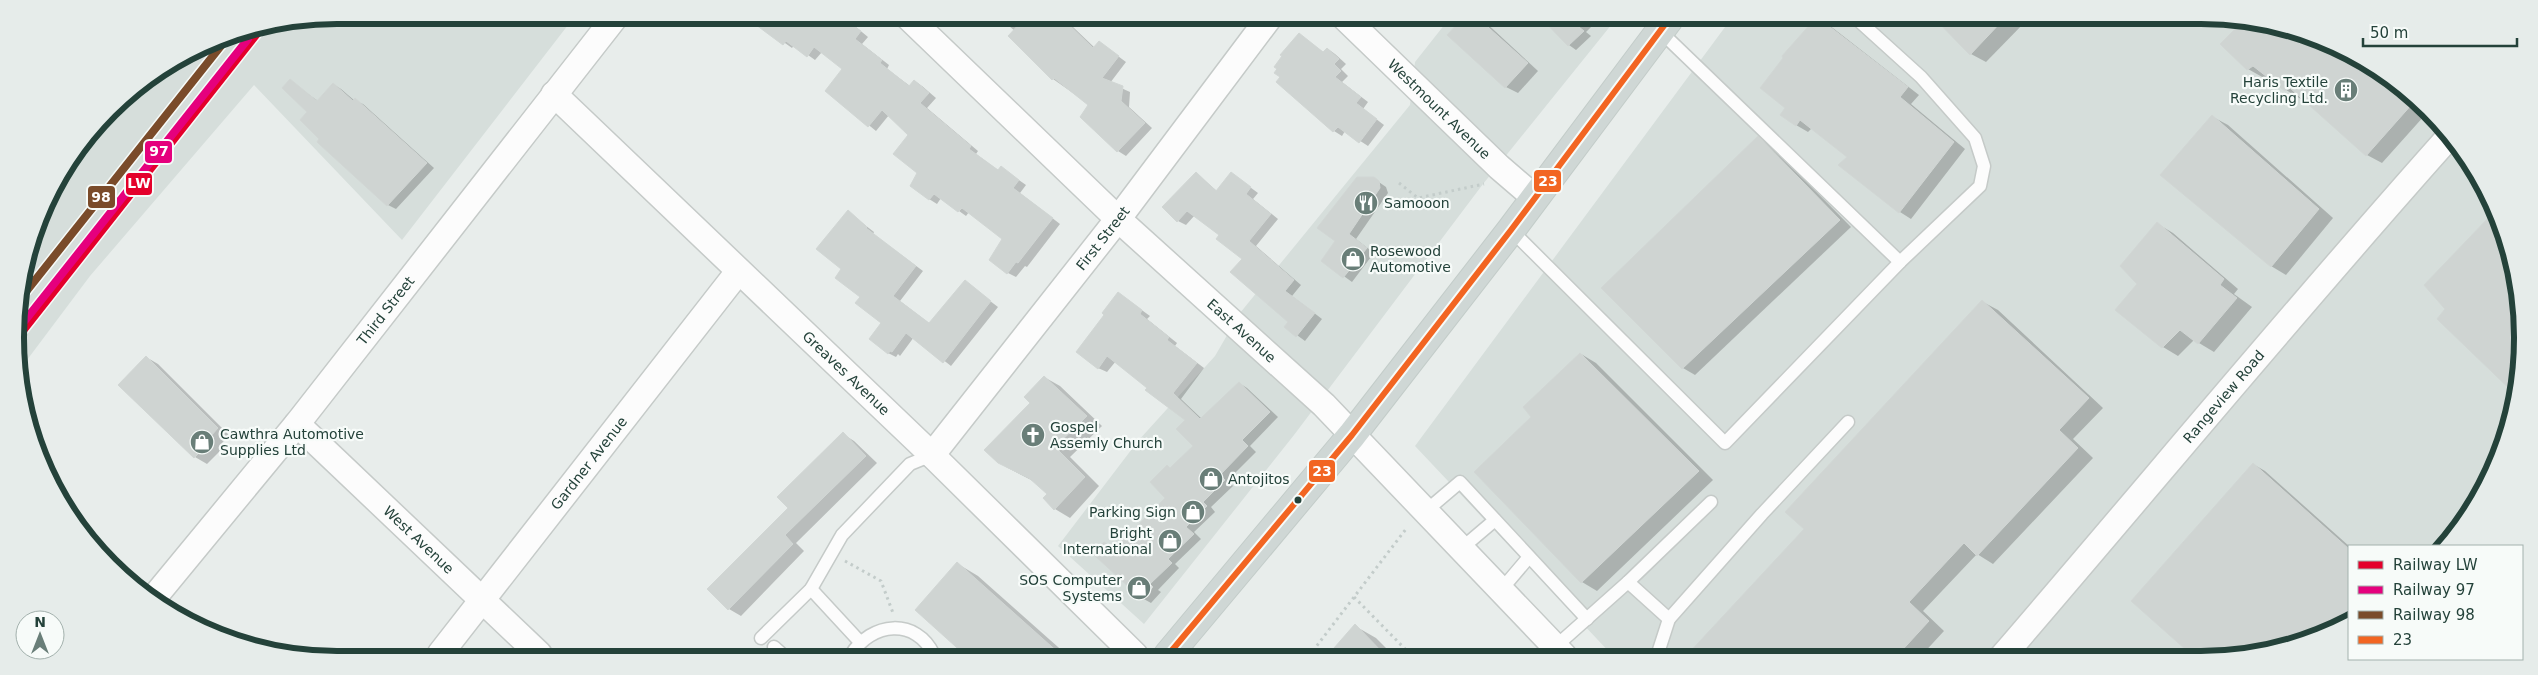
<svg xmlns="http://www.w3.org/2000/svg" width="2538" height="675" font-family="'DejaVu Sans',sans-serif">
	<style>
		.built { fill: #d6dedb }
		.shadow { fill: #0003 }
		.building { fill: #cfd4d2; stroke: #d1d6d4 }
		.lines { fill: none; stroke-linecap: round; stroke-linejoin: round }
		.lane-casing { stroke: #c5cac8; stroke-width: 15 }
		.street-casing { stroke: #c5cac8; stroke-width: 28 }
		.primary-casing { stroke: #c3ccc9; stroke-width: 30 }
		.path { stroke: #c3ccca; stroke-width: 3; stroke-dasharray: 2.5 4; stroke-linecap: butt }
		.lane { stroke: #fcfcfc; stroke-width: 12 }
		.street { stroke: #fcfcfc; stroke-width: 25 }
		.primary { stroke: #cfd7d5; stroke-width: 28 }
		.bus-1-casing { stroke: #f7fbf9; stroke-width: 10 }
		.bus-1 { stroke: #f26522; stroke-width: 6 }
		.rail-1-casing { stroke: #f7fbf9; stroke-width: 11 }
		.rail-2-casing { stroke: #f7fbf9; stroke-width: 11 }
		.rail-3-casing { stroke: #f7fbf9; stroke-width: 11 }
		.rail-1 { stroke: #e4002b; stroke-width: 8 }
		.rail-2 { stroke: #e5007d; stroke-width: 8 }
		.rail-3 { stroke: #7a4b2a; stroke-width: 8 }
		.bus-dot { fill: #24423a; stroke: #f7fbf9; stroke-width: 2 }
		.labels { text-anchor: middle; stroke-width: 4.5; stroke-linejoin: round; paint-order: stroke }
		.poi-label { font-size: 14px; fill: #24423a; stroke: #f7fbf9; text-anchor: start }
		.street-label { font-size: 14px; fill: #24423a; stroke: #f7fbf9 }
		.rim { fill: none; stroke: #24423a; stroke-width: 6 }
		.line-badge { stroke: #f7fbf9; stroke-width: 2 }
		.badge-label { font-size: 14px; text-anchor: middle; font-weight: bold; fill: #fff }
	</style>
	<rect width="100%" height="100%" fill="#e8edeb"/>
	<g class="built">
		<path d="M338 15 575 16 402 240 254 85 90 276 21 368 16 316 48 195 125 95 214 39Z"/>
		<path d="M1449 19H1616L1483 184 1294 435 1144 624 1058 546 1138 441 1215 356 1240 313 1410 105 1415 62Z"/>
		<path d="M1731 19 2263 21 2379 69 2468 158 2517 274V400L2480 498 2441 546H2349V623L2343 627 2242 657 1613 656 1415 446Z"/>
	</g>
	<g class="shadow">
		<path d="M747 16 835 17 851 23 868 37 862 44 889 65 887 69 910 86 915 81 922 86 936 98 927 108 978 151 976 154 999 171 1002 168 1026 185 1020 193 1060 224 1027 267 1025 266 1016 277 1008 273 1004 239 969 212 966 216 941 198 937 204 929 199 919 173 909 135 889 115 876 131 827 91 844 69 822 52 815 60 794 45 792 48Z"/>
		<path d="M998 17H1066L1074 24 1072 26 1095 48 1099 42 1126 62 1110 83 1130 92 1129 107 1152 128 1126 156 1118 151 1081 117 1090 105 1053 79 1015 31Z"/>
		<path d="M1464 19H1482L1538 71 1518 93 1506 87 1449 35Z"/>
		<path d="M1543 19H1599L1586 32 1591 36 1576 50 1569 45Z"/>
		<path d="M1816 20 1829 25 1919 95 1911 104 1965 149 1911 219 1900 212 1848 157 1812 128 1808 132 1796 125 1787 108 1783 56Z"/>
		<path d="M1938 20H2027L1986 62 1971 54Z"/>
		<path d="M2263 21 2379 69 2425 115 2382 163 2367 155 2303 98 2301 99 2286 90 2267 75 2264 78 2248 69 2222 44Z"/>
		<path d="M1307 40 1324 53 1328 49 1335 54 1346 64 1341 69 1348 76 1342 82 1368 102 1363 109 1384 125 1368 146 1345 131 1342 136 1334 131 1278 82Z"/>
		<path d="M290 81 318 101 333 84 341 89 355 101 363 104 434 168 396 209 388 205 309 112Z"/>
		<path d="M2213 117 2228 125 2333 218 2286 275 2271 266Z"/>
		<path d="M1758 138 1770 145 1851 227 1695 375 1683 368 1603 288Z"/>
		<path d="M1196 173 1217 191 1231 173 1258 193 1253 199 1278 219 1256 246 1301 285 1292 296 1322 319 1305 341 1286 327 1290 321 1244 259 1221 235 1195 215 1186 225 1178 221Z"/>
		<path d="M1373 178 1386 187 1388 193 1356 239 1374 253 1352 282 1323 261 1337 241Z"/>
		<path d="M848 212 874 232 873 234 923 271 900 301 930 324 965 282 998 307 951 366 914 337 900 356 898 354 896 357 888 353 883 323 843 269Z"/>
		<path d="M2158 224 2173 233 2238 289 2234 294 2252 307 2214 352 2194 340 2178 356 2163 347 2117 310 2139 284Z"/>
		<path d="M1118 293 1150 316 1147 319 1177 343 1175 346 1204 368 1181 399 1202 419 1239 383 1247 388 1278 417 1250 446 1256 452 1228 480 1233 486 1211 507 1215 512 1194 532 1201 539 1175 564 1179 568 1158 590 1161 592 1151 603 1142 598 1105 543 1115 550 1167 498 1171 469 1195 446 1187 420 1149 388 1116 361 1107 372 1098 368 1106 315Z"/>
		<path d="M1983 302 1998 310 2103 408 2073 439 2093 458 1993 564 1977 554 1923 611 1944 631 1920 657 1687 656 1806 529Z"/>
		<path d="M1581 354 1596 363 1713 480 1597 591 1582 582 1475 472 1532 417Z"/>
		<path d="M146 357 158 364 229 435 222 443 225 446 207 464 195 457 120 385Z"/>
		<path d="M1044 377 1060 386 1102 426 1070 457 1099 486 1070 518 1055 509 1048 494 1035 482 1006 467 986 450 1032 403Z"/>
		<path d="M843 434 854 441 877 463 796 543 804 551 741 616 729 609 790 508Z"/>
		<path d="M2253 464 2265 471 2349 546V623L2343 627 2242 657H2196L2133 600Z"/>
		<path d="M958 564 978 576 1067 655H967L916 610Z"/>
		<path d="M1355 626 1376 638 1394 656H1334Z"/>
	</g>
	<g class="building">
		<path d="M744 16 858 17 852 25 861 31 855 39 882 60 880 63 909 86 914 80 929 93 920 103 971 146 969 149 998 170 1001 166 1019 180 1013 188 1053 218 1018 263 1016 262 1007 274 989 260 1002 239 962 208 958 212 934 194 929 200 910 186 917 173 893 154 908 135 882 110 868 127 825 91 842 69 814 47 807 57 786 41 783 45Z"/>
		<path d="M1033 17H1061L1093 48 1099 41 1119 56 1102 78 1123 86 1121 101 1145 123 1117 152 1080 117 1088 105 1054 78 1052 80 1008 36 1021 22 1026 25Z"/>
		<path d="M1462 19H1479L1528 63 1505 88 1447 35Z"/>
		<path d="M1542 19H1587L1579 27 1584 31 1568 46Z"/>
		<path d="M1814 20H1821L1908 87 1900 97 1954 142 1899 213 1838 165 1847 157 1800 120 1796 126 1780 115 1785 108 1760 88 1783 58 1782 56Z"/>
		<path d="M1936 20H2003L1970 55Z"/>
		<path d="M2243 21H2263L2379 69 2413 103 2366 156 2290 88 2285 91 2253 66 2247 70 2220 44Z"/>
		<path d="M1299 33 1323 52 1327 48 1339 59 1334 64 1341 71 1335 77 1361 97 1356 103 1377 119 1359 143 1338 127 1333 132 1276 82 1280 77 1274 73 1277 69 1274 67 1282 56 1280 55Z"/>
		<path d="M290 79 317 101 333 83 353 101 355 98 427 163 387 206 317 142 319 139 300 120 307 112 282 88Z"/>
		<path d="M2212 115 2319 209 2271 267 2160 175Z"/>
		<path d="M1758 136 1840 220 1682 369 1601 288Z"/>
		<path d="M1196 172 1216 191 1231 172 1251 187 1246 194 1271 214 1249 241 1294 280 1285 291 1315 313 1296 337 1284 327 1288 322 1230 272 1242 259 1216 239 1219 235 1187 211 1177 222 1162 207Z"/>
		<path d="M1357 177H1374L1379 181 1380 188 1349 234 1367 248 1343 278 1321 261 1335 241 1317 228Z"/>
		<path d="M848 210 867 227 866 228 916 266 893 296 929 323 965 280 991 301 943 363 906 333 892 352 890 351 888 354 869 339 881 323 855 303 860 297 835 278 841 269 816 249Z"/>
		<path d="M2492 214 2517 274V396L2437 319 2445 309 2424 285Z"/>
		<path d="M2157 222 2224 279 2220 285 2237 298 2198 344 2180 330 2162 348 2115 310 2137 284 2120 266Z"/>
		<path d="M1118 292 1142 310 1140 314 1169 337 1167 340 1197 363 1173 393 1200 419 1239 382 1270 412 1242 440 1248 446 1220 475 1225 480 1203 502 1207 506 1186 527 1194 534 1168 559 1172 563 1150 584 1153 587 1142 599 1093 554 1104 542 1113 550 1165 498 1150 482 1167 465 1170 468 1193 446 1176 429 1185 420 1145 390 1147 388 1107 356 1098 369 1076 352 1104 315 1102 313Z"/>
		<path d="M1982 300 2089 398 2059 430 2078 448 1977 556 1964 543 1909 602 1929 621 1896 657 1686 656 1804 529 1785 512Z"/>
		<path d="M1580 353 1699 471 1581 583 1474 472 1531 417 1523 407Z"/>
		<path d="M146 356 218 428 211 436 214 438 194 458 118 385Z"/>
		<path d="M1044 376 1087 416 1055 447 1085 477 1054 510 1043 498 1047 494 1029 478 998 463 984 450 1030 403 1024 397Z"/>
		<path d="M843 432 866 456 785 535 793 544 728 610 707 589 788 508 777 497Z"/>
		<path d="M2253 463 2349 549V623L2343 627 2242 657H2194L2131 601Z"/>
		<path d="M957 562 1061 655H965L915 610Z"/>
		<path d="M1355 624 1386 656H1327Z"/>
	</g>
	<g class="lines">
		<g class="lane-casing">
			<g id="lane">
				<path d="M1660 31 1900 262"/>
				<path d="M1511 230 1725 443 1900 262 1980 186 1984 166 1975 138 1921 77 1858 20"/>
				<path d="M1427 510 1460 482 1587 619"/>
				<path d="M1462 548 1495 520"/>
				<path d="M1628 582 1669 619 1657 656"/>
				<path d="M811 589 860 642"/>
				<path d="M1501 590 1529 557"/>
				<path d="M1669 619 1762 514 1848 422"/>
				<path d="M761 638 811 589 842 535 910 464 932 455"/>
				<path d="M774 647 783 655"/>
				<path d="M1555 647 1628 582 1711 502"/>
				<path d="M851 655C871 622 916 617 934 655"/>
			</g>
		</g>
		<g class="street-casing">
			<g id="street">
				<path id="s1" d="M908 17 1118 219 1324 405 1564 656"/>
				<path id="s2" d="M1345 18 1499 167 1534 197"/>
				<path id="s3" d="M554 94 932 455 1135 655"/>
				<path id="s4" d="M297 424 539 654"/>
				<path id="s5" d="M932 455 1118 219 1269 18"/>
				<path id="s6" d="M152 600 297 424 616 16"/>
				<path id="s7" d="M440 654 738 272"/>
				<path id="s8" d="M2002 657C2151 484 2296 308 2448 138"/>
			</g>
		</g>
		<g class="primary-casing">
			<path id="primary" d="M1168 655 1352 435 1511 230 1669 19"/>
		</g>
		<g class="path">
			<path d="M1399 183 1418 198 1484 184"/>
			<path d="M845 561 881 581 893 613"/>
			<path d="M1354 597 1412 656"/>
			<path d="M1309 656 1406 529"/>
		</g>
		<use href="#lane" class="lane"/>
		<use href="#street" class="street"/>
		<use href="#primary" class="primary"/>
		<g class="bus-1-casing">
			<path id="bus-1" d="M1168 655 1352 435 1511 230 1669 19"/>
		</g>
		<use href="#bus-1" class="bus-1"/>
		<g class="rail-1-casing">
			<path id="rail-1" d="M18 337 260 30"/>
		</g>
		<g class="rail-2-casing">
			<path id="rail-2" d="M23 323 248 39"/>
		</g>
		<g class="rail-3-casing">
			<path id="rail-3" d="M21 298 228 37"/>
		</g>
		<use href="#rail-1" class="rail-1"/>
		<use href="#rail-2" class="rail-2"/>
		<use href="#rail-3" class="rail-3"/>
	</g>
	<defs>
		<g id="building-disc" transform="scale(1.25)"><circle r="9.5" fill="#697e78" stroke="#f7fbf9"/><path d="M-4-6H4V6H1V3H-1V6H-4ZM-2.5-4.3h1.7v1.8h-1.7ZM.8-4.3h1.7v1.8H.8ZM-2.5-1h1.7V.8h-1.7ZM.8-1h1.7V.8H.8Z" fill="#fff"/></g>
		<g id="restaurant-disc" transform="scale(1.25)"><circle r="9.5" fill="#697e78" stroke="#f7fbf9"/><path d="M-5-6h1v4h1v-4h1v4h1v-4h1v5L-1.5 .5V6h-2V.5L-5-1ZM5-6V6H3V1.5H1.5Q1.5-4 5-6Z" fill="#fff"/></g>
		<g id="shop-disc" transform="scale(1.25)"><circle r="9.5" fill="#697e78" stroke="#f7fbf9"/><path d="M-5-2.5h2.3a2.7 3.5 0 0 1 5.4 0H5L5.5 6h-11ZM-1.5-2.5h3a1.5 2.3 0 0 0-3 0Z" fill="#fff"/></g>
		<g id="church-disc" transform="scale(1.25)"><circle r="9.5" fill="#697e78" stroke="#f7fbf9"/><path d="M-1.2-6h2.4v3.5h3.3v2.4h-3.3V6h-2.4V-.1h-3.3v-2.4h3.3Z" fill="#fff"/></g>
	</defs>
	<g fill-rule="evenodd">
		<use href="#building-disc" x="2346" y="90"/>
		<use href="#restaurant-disc" x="1366" y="203"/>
		<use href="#shop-disc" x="1353" y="259"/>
		<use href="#church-disc" x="1033" y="435"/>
		<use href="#shop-disc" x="202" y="442"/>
		<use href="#shop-disc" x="1211" y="479"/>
		<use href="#shop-disc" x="1193" y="512"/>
		<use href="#shop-disc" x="1170" y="541"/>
		<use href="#shop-disc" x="1139" y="588"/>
	</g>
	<circle class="bus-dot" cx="1298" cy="500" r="4.5"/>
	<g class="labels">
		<g class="poi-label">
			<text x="2328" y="87" text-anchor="end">Haris Textile<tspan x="2328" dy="16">Recycling Ltd.</tspan></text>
			<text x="1384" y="208">Samooon</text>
			<text x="1370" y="256">Rosewood<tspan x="1370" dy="16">Automotive</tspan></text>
			<text x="1050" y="432">Gospel<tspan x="1050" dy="16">Assemly Church</tspan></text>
			<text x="220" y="439">Cawthra Automotive<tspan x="220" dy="16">Supplies Ltd</tspan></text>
			<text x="1228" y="484">Antojitos</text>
			<text x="1176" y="517" text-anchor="end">Parking Sign</text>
			<text x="1152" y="538" text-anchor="end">Bright<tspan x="1152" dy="16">International</tspan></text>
			<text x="1122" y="585" text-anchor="end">SOS Computer<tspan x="1122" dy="16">Systems</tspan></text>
		</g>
		<g class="street-label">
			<text dy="5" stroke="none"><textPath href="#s2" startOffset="131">Westmount Avenue</textPath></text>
			<text dy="5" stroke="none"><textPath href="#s5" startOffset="276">First Street</textPath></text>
			<text dy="5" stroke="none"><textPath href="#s6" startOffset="372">Third Street</textPath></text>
			<text dy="5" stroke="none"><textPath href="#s1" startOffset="458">East Avenue</textPath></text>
			<text dy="5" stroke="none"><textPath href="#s3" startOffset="404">Greaves Avenue</textPath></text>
			<text dy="5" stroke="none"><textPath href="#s8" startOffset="342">Rangeview Road</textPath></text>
			<text dy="5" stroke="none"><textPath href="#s7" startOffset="242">Gardner Avenue</textPath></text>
			<text dy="5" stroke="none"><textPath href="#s4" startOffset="168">West Avenue</textPath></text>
		</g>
	</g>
	<path d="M0 0H2538V675H0ZM337 24H2201A313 313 0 0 1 2514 337V338A313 313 0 0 1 2201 651H337A313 313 0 0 1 24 338V337A313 313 0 0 1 337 24Z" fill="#e6ecea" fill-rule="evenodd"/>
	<path class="rim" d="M337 24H2201A313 313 0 0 1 2514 337V338A313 313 0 0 1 2201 651H337A313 313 0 0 1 24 338V337A313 313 0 0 1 337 24Z"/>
	<g class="line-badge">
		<rect x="144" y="140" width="29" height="24" rx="5" fill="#e5007d"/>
		<rect x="1533" y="169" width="29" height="24" rx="5" fill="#f26522"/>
		<rect x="125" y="172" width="28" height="24" rx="5" fill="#e4002b"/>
		<rect x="87" y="185" width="29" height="24" rx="5" fill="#7a4b2a"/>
		<rect x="1308" y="459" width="28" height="24" rx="5" fill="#f26522"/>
	</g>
	<g class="badge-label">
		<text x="159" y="156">97</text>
		<text x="1548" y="186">23</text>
		<text x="139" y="188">LW</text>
		<text x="101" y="202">98</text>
		<text x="1322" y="476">23</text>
	</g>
	<rect x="2348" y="545" width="175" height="115" fill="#f7fbf9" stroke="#a3b1ad"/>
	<rect x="2358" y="561" width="25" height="8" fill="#e4002b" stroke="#a3b1ad"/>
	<text x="2393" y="570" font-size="15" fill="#24423a">Railway LW</text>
	<rect x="2358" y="586" width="25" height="8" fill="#e5007d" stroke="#a3b1ad"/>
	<text x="2393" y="595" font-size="15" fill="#24423a">Railway 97</text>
	<rect x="2358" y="611" width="25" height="8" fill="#7a4b2a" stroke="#a3b1ad"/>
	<text x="2393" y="620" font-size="15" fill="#24423a">Railway 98</text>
	<rect x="2358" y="636" width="25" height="8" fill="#f26522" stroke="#a3b1ad"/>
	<text x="2393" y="645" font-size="15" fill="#24423a">23</text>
	<g transform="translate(40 635)"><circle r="24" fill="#f7fbf9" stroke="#a3b1ad"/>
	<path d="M0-4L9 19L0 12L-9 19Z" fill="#697e78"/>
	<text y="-8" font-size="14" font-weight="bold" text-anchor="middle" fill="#24423a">N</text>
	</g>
	<path d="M2363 38v8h154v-8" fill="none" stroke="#24423a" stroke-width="2.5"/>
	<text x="2370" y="38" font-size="15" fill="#24423a" stroke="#f7fbf9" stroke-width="4" paint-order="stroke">50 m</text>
</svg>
